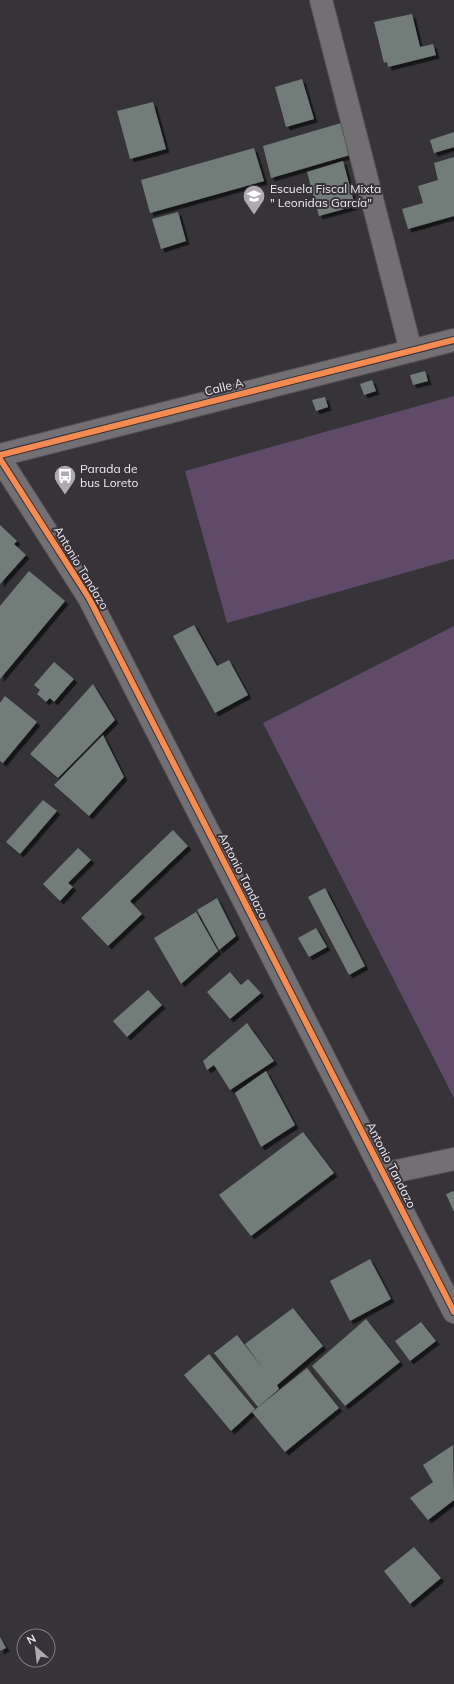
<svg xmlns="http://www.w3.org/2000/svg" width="454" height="1684" font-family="Mulish,sans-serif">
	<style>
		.green { fill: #604a6a }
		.building { fill: #727d7a; filter: url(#shadow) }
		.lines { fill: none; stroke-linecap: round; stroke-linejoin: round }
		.street-casing { stroke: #545256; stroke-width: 24 }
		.street { stroke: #727072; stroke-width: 22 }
		.cycleway-casing { stroke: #37323a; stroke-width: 8 }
		.cycleway { stroke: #f68b52; stroke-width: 6 }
		.labels { text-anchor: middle; stroke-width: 4; stroke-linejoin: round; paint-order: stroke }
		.poi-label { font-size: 12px; fill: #eeebf0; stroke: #37323a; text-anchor: start }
		.street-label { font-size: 12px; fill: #eeebf0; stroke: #37323a }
	</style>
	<defs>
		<filter id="shadow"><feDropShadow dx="3.5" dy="3.5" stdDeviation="0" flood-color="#0009"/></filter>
	</defs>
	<rect width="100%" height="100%" fill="#363438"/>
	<g class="green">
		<path d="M454 396V559L227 623 185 471Z"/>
		<path d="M454 626V1098L263 723Z"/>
	</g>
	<g class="building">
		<path d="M412 14 420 47 433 44 436 55 388 67 387 62 384 63 374 22Z"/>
		<path d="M302 79 314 119 286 127 275 87Z"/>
		<path d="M153 102 166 149 130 159 117 111Z"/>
		<path d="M341 123 350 155 271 178 263 146Z"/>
		<path d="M454 132V147L434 153 430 140Z"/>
		<path d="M254 148 264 181 150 213 141 180Z"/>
		<path d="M454 157V216L408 229 402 209 423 203 418 186 438 180 434 163Z"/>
		<path d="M343 161 355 206 319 216 307 172Z"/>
		<path d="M178 212 186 241 161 249 152 219Z"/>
		<path d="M425 371 428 381 413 385 410 375Z"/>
		<path d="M372 380 376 391 364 395 360 384Z"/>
		<path d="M325 397 328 407 316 411 312 400Z"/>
		<path d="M0 525 17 541 14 544 26 555 0 584Z"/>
		<path d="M29 571 65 601 0 679V606Z"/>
		<path d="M194 625 217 666 229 660 248 695 215 713 173 636Z"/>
		<path d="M54 662 74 679 54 702 50 698 46 702 37 694 40 690 34 685Z"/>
		<path d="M93 684 115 720 58 778 30 754Z"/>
		<path d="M5 696 37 722 3 763 0 761V703Z"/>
		<path d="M103 735 124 777 89 816 54 785Z"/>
		<path d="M43 800 57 811 20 854 6 842Z"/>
		<path d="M173 830 188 846 130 901 142 914 108 946 81 918Z"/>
		<path d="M78 848 91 860 68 883 73 887 60 901 43 884Z"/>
		<path d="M325 888 365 966 349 975 308 897Z"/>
		<path d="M217 898 236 936 219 950 197 910Z"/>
		<path d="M196 912 218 951 181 984 154 938Z"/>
		<path d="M316 928 327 947 309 957 298 938Z"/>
		<path d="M230 972 241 985 248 979 261 993 230 1019 207 992Z"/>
		<path d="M148 990 162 1005 127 1037 113 1021Z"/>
		<path d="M247 1023 274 1061 230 1090 214 1065 207 1070 203 1061Z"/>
		<path d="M266 1071 295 1125 261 1147 235 1093Z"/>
		<path d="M303 1132 334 1173 251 1236 219 1195Z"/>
		<path d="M454 1191V1212L446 1194Z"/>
		<path d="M370 1259 391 1299 350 1321 330 1281Z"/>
		<path d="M293 1308 323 1346 277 1385 279 1389 258 1407 214 1353 237 1335 265 1371 245 1344Z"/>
		<path d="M366 1319 400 1362 345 1406 312 1366Z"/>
		<path d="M421 1322 436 1341 410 1361 395 1341Z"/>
		<path d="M209 1354 255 1409 231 1431 184 1375Z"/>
		<path d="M307 1368 339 1408 285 1452 252 1412Z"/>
		<path d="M453 1445 454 1500 428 1520 410 1498 433 1482 423 1465Z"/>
		<path d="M414 1547 441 1578 410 1604 384 1571Z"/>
		<path d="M0 1637 6 1648 0 1651Z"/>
	</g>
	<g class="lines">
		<g class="street-casing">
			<g id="street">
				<path d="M321 0 411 351"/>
				<path d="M0 455 454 340"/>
				<path d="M0 459 89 598 454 1312"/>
				<path d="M383 1174 454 1159"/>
			</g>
		</g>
		<use href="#street" class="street"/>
		<g class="cycleway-casing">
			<g id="cycleway">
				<path d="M0 455 454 340"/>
				<path d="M0 459 89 598 454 1312"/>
			</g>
		</g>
		<use href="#cycleway" class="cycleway"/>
	</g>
	<defs>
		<g id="school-pin" transform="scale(1.15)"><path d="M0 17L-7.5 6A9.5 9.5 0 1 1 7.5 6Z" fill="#aeabb0" stroke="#37323a"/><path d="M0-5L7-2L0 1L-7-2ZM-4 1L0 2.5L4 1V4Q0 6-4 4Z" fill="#fff"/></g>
		<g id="bus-pin" transform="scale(1.15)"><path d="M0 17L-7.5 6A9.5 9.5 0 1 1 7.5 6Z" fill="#aeabb0" stroke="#37323a"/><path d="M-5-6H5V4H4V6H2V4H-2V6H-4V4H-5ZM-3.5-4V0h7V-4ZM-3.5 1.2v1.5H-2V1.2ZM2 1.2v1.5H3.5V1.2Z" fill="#fff"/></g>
	</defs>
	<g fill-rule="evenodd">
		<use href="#school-pin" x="254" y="196"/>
		<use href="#bus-pin" x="65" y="476"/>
	</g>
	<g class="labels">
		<g class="poi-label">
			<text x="270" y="193">Escuela Fiscal Mixta<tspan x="270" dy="14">" Leonidas García"</tspan></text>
			<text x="80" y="473">Parada de<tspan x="80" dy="14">bus Loreto</tspan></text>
		</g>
		<g class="street-label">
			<text transform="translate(224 387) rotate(-14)" y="4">Calle A</text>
			<text transform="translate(81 568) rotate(59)" y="4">Antonio Tandazo</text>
			<text transform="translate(243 876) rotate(63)" y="4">Antonio Tandazo</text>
			<text transform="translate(391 1165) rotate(63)" y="4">Antonio Tandazo</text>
		</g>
	</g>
	<g transform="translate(36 1648) rotate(332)"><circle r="19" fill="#37323a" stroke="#807c83"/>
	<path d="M0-3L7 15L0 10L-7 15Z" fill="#aeabb0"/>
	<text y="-6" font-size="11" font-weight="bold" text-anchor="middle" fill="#eeebf0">N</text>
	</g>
</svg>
